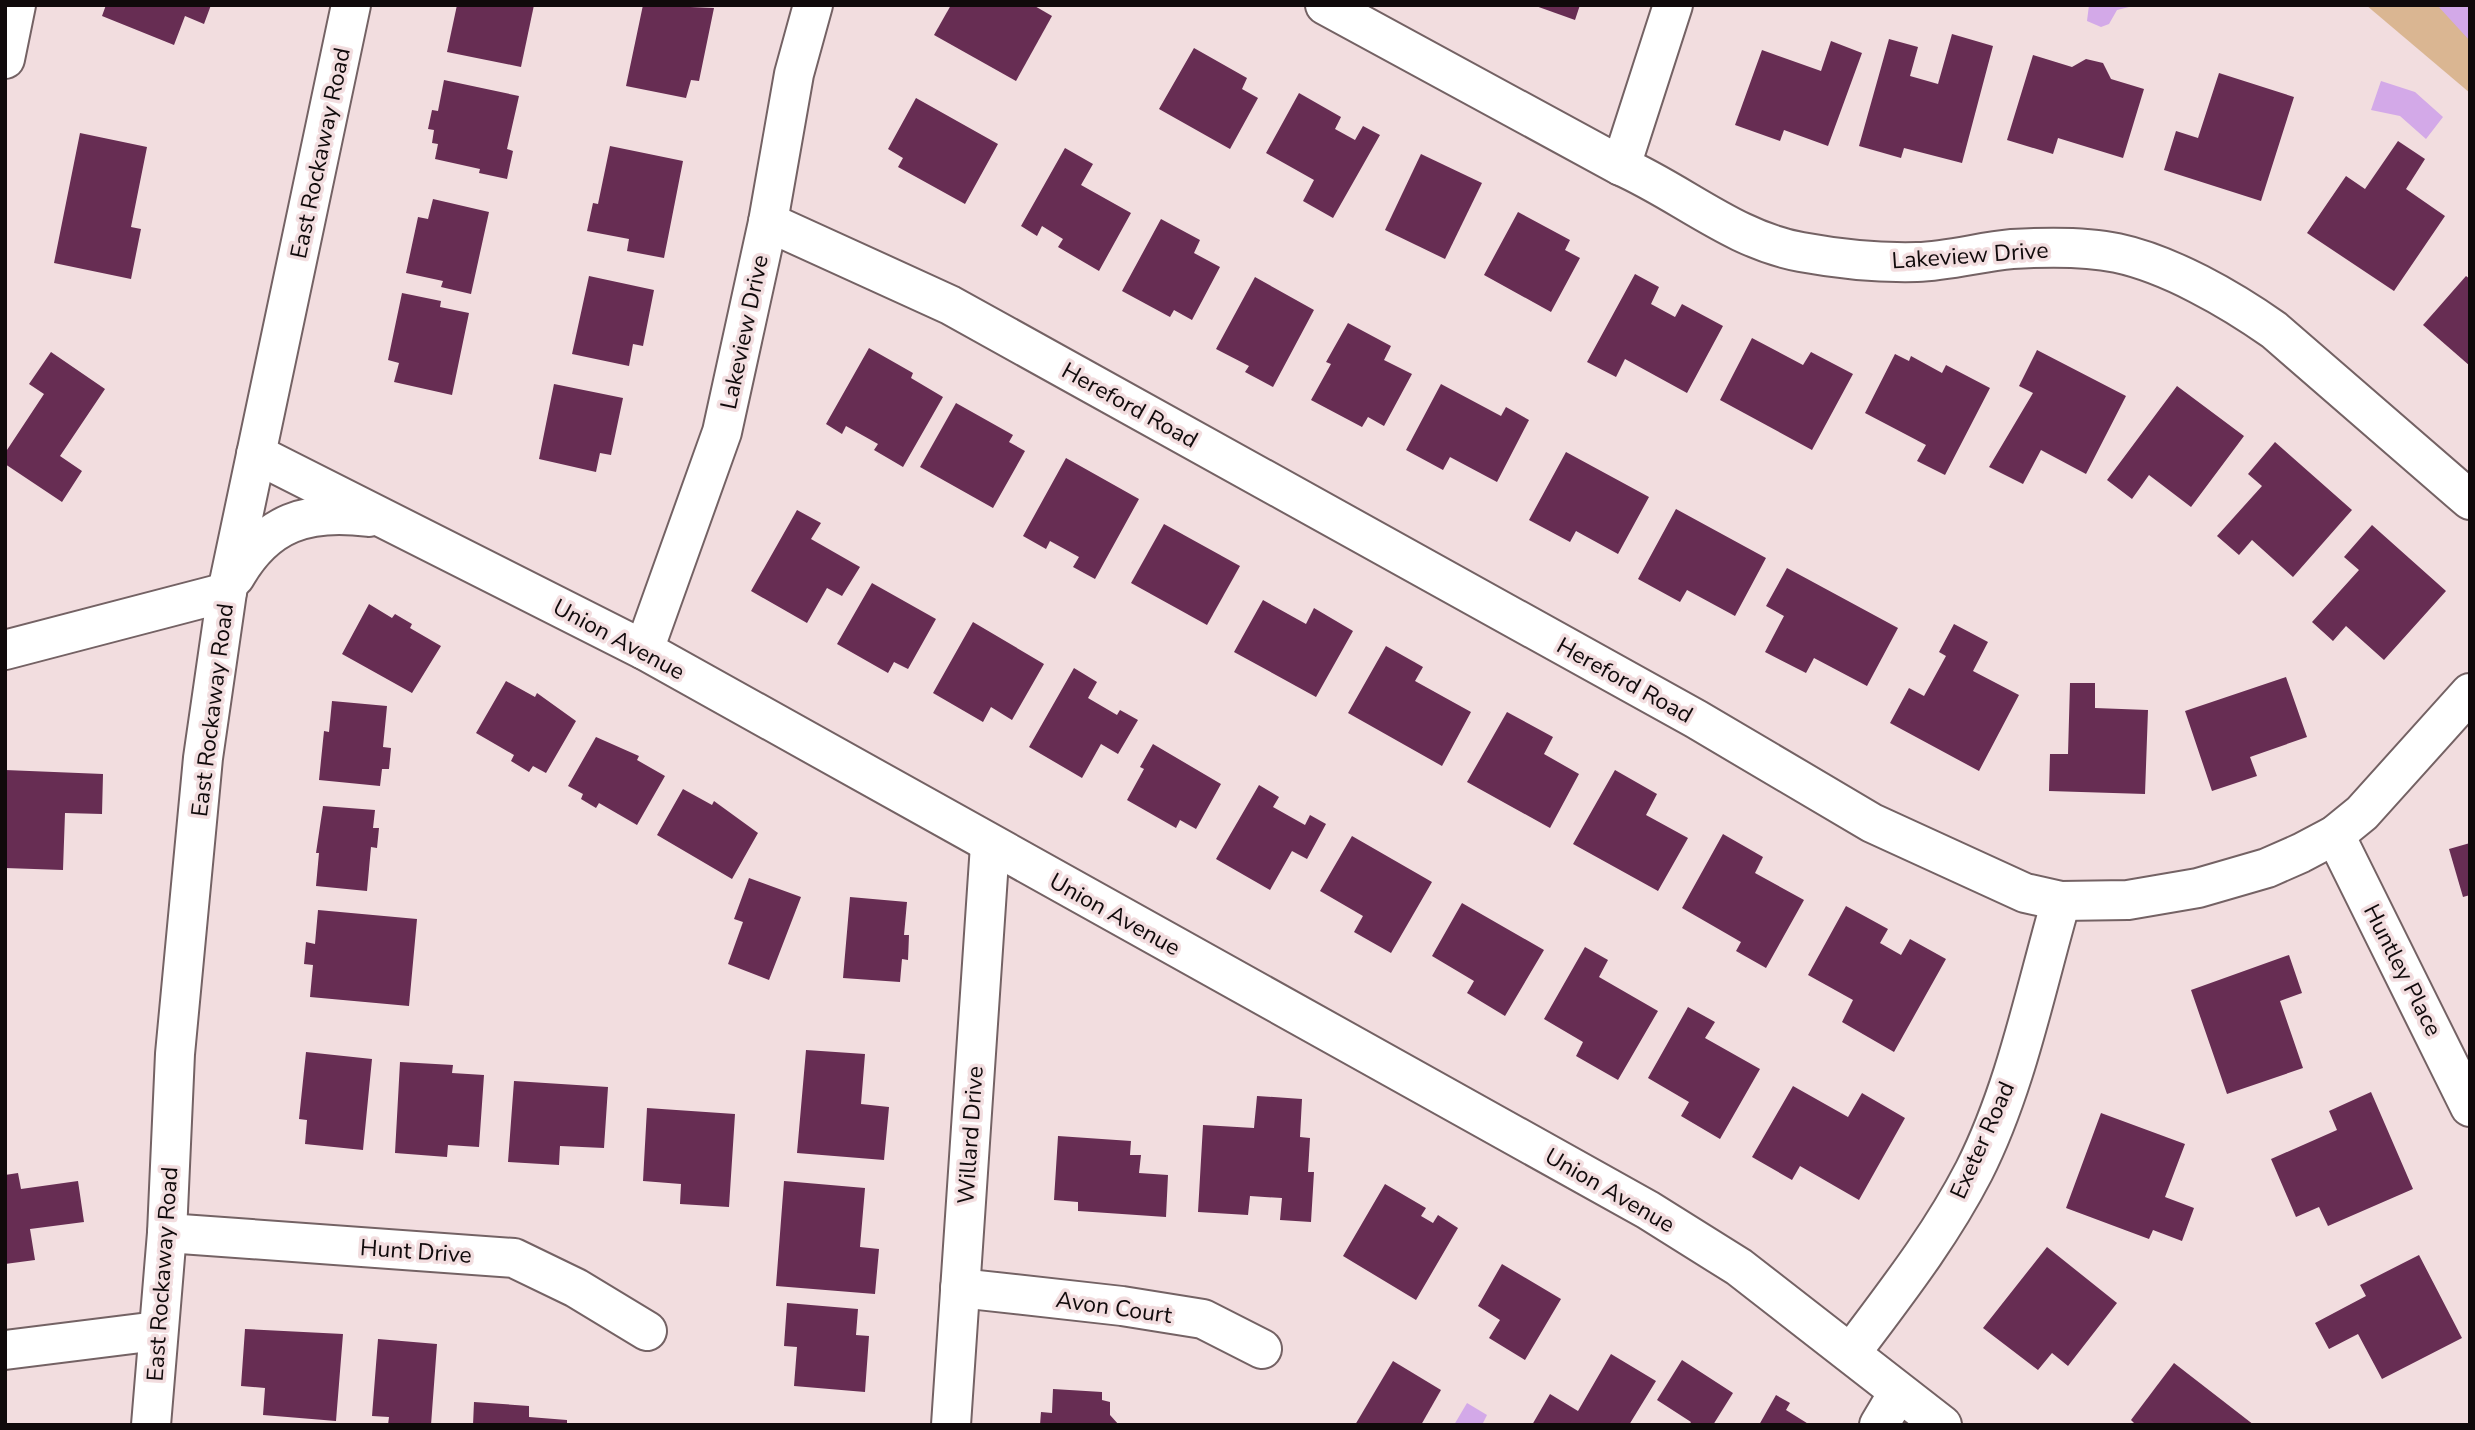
<svg xmlns="http://www.w3.org/2000/svg" width="2475" height="1430" font-family="'Nunito Sans',sans-serif">
	<style>
		.green { fill: #dab692 }
		.water { fill: #d3a9e8 }
		.building { fill: #672d53 }
		.lines { fill: none; stroke-linecap: round; stroke-linejoin: round }
		.street-casing { stroke: #746264; stroke-width: 42 }
		.secondary-casing { stroke: #746264; stroke-width: 42 }
		.street { stroke: #fff; stroke-width: 38 }
		.secondary { stroke: #fff; stroke-width: 38 }
		.labels { text-anchor: middle; stroke-width: 7; stroke-linejoin: round; paint-order: stroke }
		.street-label { font-size: 23px; fill: #100a0b; stroke: #f2dddf }
	</style>
	<rect width="100%" height="100%" fill="#f2dddf"/>
	<path class="green" d="M2366 5H2470V93Z"/>
	<g class="water">
		<path d="M2089 5H2137L2117 10 2109 24 2101 27 2087 21Z"/>
		<path d="M2437 5H2470V41Z"/>
		<path d="M2381 81 2415 92 2443 117 2426 139 2400 116 2371 110Z"/>
		<path d="M1467 1403 1487 1415 1482 1425H1454Z"/>
	</g>
	<g class="building">
		<path d="M106 5H211L204 24 185 16 174 45 102 16Z"/>
		<path d="M457 5H534L521 67 447 52Z"/>
		<path d="M643 5 714 8 699 81 691 80 686 98 626 86Z"/>
		<path d="M951 5H1033L1052 16 1016 81 934 35Z"/>
		<path d="M1533 5H1580L1575 20Z"/>
		<path d="M1952 34 1993 46 1962 163 1904 148 1901 158 1859 146 1889 39 1918 47 1910 76 1938 84Z"/>
		<path d="M1831 41 1862 53 1828 146 1784 130 1780 141 1735 125 1762 50 1821 71Z"/>
		<path d="M1194 48 1247 78 1242 89 1258 98 1230 149 1159 109Z"/>
		<path d="M2033 55 2072 67 2086 59 2103 63 2111 79 2144 89 2123 158 2058 138 2053 154 2007 140Z"/>
		<path d="M2219 73 2294 97 2261 201 2164 170 2176 131 2198 138Z"/>
		<path d="M444 80 519 96 507 149 513 151 507 179 479 173 480 169 435 159 438 144 432 143 434 130 428 129 432 110 438 111Z"/>
		<path d="M1299 93 1341 117 1335 129 1355 140 1363 126 1380 135 1333 218 1303 201 1314 180 1266 153Z"/>
		<path d="M916 98 998 144 965 204 898 167 903 158 888 149Z"/>
		<path d="M80 133 147 147 131 227 141 229 131 279 54 263Z"/>
		<path d="M2398 141 2425 159 2406 189 2445 216 2394 291 2307 233 2346 176 2365 189Z"/>
		<path d="M610 146 683 161 664 258 627 251 629 239 587 231 593 203 598 204Z"/>
		<path d="M1065 148 1093 164 1081 185 1131 213 1099 271 1058 247 1063 239 1042 226 1037 236 1021 226Z"/>
		<path d="M1421 154 1482 183 1445 259 1385 230Z"/>
		<path d="M433 199 489 212 471 294 441 287 443 281 406 273 418 217 428 219Z"/>
		<path d="M1518 212 1570 240 1565 250 1580 258 1551 312 1484 275Z"/>
		<path d="M1161 219 1200 240 1194 253 1220 267 1192 320 1174 310 1170 317 1122 291Z"/>
		<path d="M1635 274 1659 287 1651 304 1675 317 1682 304 1723 326 1687 393 1625 359 1616 377 1587 362Z"/>
		<path d="M589 276 654 290 643 346 633 344 629 366 572 354Z"/>
		<path d="M2466 276 2470 279V366L2423 325Z"/>
		<path d="M1255 277 1314 310 1273 387 1245 372 1249 366 1216 349Z"/>
		<path d="M402 293 441 301 440 307 469 313 452 395 394 382 399 363 388 360Z"/>
		<path d="M1348 323 1391 346 1384 360 1412 374 1384 426 1368 417 1362 427 1311 400 1331 364 1326 362Z"/>
		<path d="M1752 338 1803 365 1811 352 1853 374 1812 450 1720 400Z"/>
		<path d="M869 348 913 373 911 378 943 397 903 467 874 450 878 444 846 426 842 434 826 424Z"/>
		<path d="M2037 350 2126 396 2086 474 2041 450 2023 484 1989 467 2033 393 2019 386Z"/>
		<path d="M51 352 105 389 60 456 82 471 62 502 5 464V453L44 394 29 384Z"/>
		<path d="M1895 354 1909 361 1911 356 1942 373 1946 365 1990 388 1945 475 1917 461 1926 445 1865 413Z"/>
		<path d="M554 384 623 398 611 455 600 453 596 472 539 459Z"/>
		<path d="M1441 384 1501 416 1506 407 1529 420 1497 482 1450 457 1443 470 1406 450Z"/>
		<path d="M2177 386 2244 436 2191 507 2149 475 2132 499 2107 480Z"/>
		<path d="M956 403 1013 435 1009 442 1025 451 993 508 920 467Z"/>
		<path d="M2275 442 2352 510 2293 577 2252 540 2239 555 2217 536 2262 486 2248 474Z"/>
		<path d="M1566 452 1649 497 1618 554 1576 531 1570 542 1529 520Z"/>
		<path d="M1066 458 1139 499 1095 579 1073 567 1079 557 1050 541 1046 549 1023 536Z"/>
		<path d="M1676 509 1766 558 1735 616 1687 590 1680 602 1638 579Z"/>
		<path d="M797 510 821 523 811 539 860 567 842 596 827 588 807 623 751 591Z"/>
		<path d="M1164 524 1240 566 1207 625 1131 583Z"/>
		<path d="M2372 525 2446 591 2384 660 2346 626 2333 641 2312 622 2359 570 2344 557Z"/>
		<path d="M1787 568 1898 628 1867 686 1814 658 1806 673 1765 652 1784 616 1766 606Z"/>
		<path d="M872 583 936 619 908 669 894 662 888 673 837 644Z"/>
		<path d="M1263 600 1306 624 1314 608 1353 631 1316 697 1234 652Z"/>
		<path d="M369 604 392 618 395 614 412 624 410 628 441 646 412 693 342 654Z"/>
		<path d="M973 622 1044 664 1012 720 991 707 983 722 933 693Z"/>
		<path d="M1954 624 1988 642 1973 671 2019 695 1979 771 1890 723 1909 688 1924 696 1946 656 1939 652Z"/>
		<path d="M1386 646 1423 667 1415 681 1471 712 1442 766 1348 713Z"/>
		<path d="M1074 668 1097 682 1088 698 1117 715 1120 710 1138 720 1118 754 1101 744 1082 778 1029 747Z"/>
		<path d="M2286 677 2307 737 2250 757 2257 776 2212 791 2185 711Z"/>
		<path d="M506 681 535 697 537 693 576 721 546 773 533 766 529 772 511 761 514 755 476 733Z"/>
		<path d="M2070 683H2095V708L2148 710 2145 794 2049 791 2050 754H2068Z"/>
		<path d="M332 701 387 706 383 747 391 748 389 769H382L380 786 319 780 324 731 329 732Z"/>
		<path d="M1507 712 1553 737 1544 754 1579 774 1550 828 1467 782Z"/>
		<path d="M596 737 639 756 637 760 665 776 637 825 599 803 596 808 581 799 583 794 568 786Z"/>
		<path d="M1153 744 1221 784 1196 829 1180 820 1176 828 1127 800 1144 769 1140 767Z"/>
		<path d="M5 770 103 774 102 814 65 813 63 870 5 868Z"/>
		<path d="M1615 770 1657 794 1646 815 1688 838 1658 891 1573 844Z"/>
		<path d="M1259 785 1279 797 1273 807 1305 825 1310 815 1326 824 1307 859 1292 851 1270 890 1216 859Z"/>
		<path d="M683 789 712 805 714 801 758 833 732 879 657 835Z"/>
		<path d="M323 806 375 810 373 828H379L377 848 371 847 367 891 316 886 319 853H316Z"/>
		<path d="M1723 834 1763 857 1755 873 1804 900 1766 968 1736 951 1741 942 1682 908Z"/>
		<path d="M1352 836 1432 882 1391 953 1354 932 1363 916 1320 891Z"/>
		<path d="M2470 843V895L2463 897 2449 849Z"/>
		<path d="M749 878 801 897 769 980 728 964 743 922 734 919Z"/>
		<path d="M850 897 907 902 904 935H909L908 960 902 959 900 982 843 978Z"/>
		<path d="M1462 903 1544 950 1505 1016 1467 993 1474 981 1432 956Z"/>
		<path d="M1846 906 1888 929 1880 943 1901 955 1910 939 1946 959 1894 1052 1842 1022 1853 1000 1808 975Z"/>
		<path d="M318 910 417 919 409 1006 310 997 313 965 304 964 306 942 315 944Z"/>
		<path d="M1585 947 1608 960 1599 977 1658 1011 1618 1080 1576 1056 1583 1042 1544 1019Z"/>
		<path d="M2289 955 2302 993 2280 1001 2303 1068 2227 1094 2191 990Z"/>
		<path d="M1688 1007 1715 1022 1705 1038 1760 1069 1720 1139 1681 1116 1689 1102 1648 1078Z"/>
		<path d="M806 1050 865 1054 861 1104 889 1107 884 1160 797 1153Z"/>
		<path d="M306 1052 372 1059 363 1150 305 1144 307 1120 299 1119Z"/>
		<path d="M400 1062 453 1065 452 1073 484 1075 479 1147 448 1145 447 1157 395 1153Z"/>
		<path d="M514 1081 608 1087 604 1148 560 1146 559 1165 508 1162Z"/>
		<path d="M1793 1086 1848 1117 1862 1093 1905 1118 1859 1200 1800 1166 1792 1180 1752 1157Z"/>
		<path d="M2371 1092 2413 1189 2328 1226 2319 1207 2296 1217 2271 1159 2337 1130 2329 1111Z"/>
		<path d="M1257 1096 1302 1099 1300 1137 1310 1138 1308 1172H1314L1311 1222 1280 1220 1282 1198 1250 1196 1248 1215 1198 1212 1203 1125 1254 1128Z"/>
		<path d="M647 1108 735 1114 729 1207 680 1204 681 1184 643 1181Z"/>
		<path d="M2101 1113 2185 1144 2165 1197 2194 1208 2182 1241 2153 1230 2149 1239 2066 1208Z"/>
		<path d="M1058 1136 1131 1141 1130 1155H1141L1139 1173 1168 1175 1166 1217 1078 1211V1202L1054 1200Z"/>
		<path d="M18 1173 21 1189 78 1181 84 1222 30 1229 35 1260 5 1264V1175Z"/>
		<path d="M784 1181 865 1188 860 1247 879 1249 875 1294 776 1286Z"/>
		<path d="M1385 1184 1426 1208 1421 1216 1433 1223 1438 1215 1458 1228 1416 1300 1343 1256Z"/>
		<path d="M2047 1247 2117 1303 2068 1366 2052 1353 2038 1370 1983 1328Z"/>
		<path d="M2419 1255 2462 1338 2382 1379 2358 1334 2329 1349 2315 1323 2366 1296 2360 1285Z"/>
		<path d="M1502 1264 1561 1299 1525 1360 1489 1338 1500 1320 1478 1306Z"/>
		<path d="M787 1303 858 1309 856 1335 869 1336 865 1392 794 1386 797 1347 784 1346Z"/>
		<path d="M245 1329 343 1334 336 1421 263 1415 265 1388 241 1386Z"/>
		<path d="M378 1339 437 1344 431 1425H388L389 1417 372 1416Z"/>
		<path d="M1611 1354 1656 1381 1629 1425H1532L1550 1394 1578 1411Z"/>
		<path d="M1682 1360 1733 1393 1713 1425H1689L1691 1422 1657 1400Z"/>
		<path d="M1393 1361 1441 1390 1421 1425H1355Z"/>
		<path d="M2174 1363 2254 1425H2136L2131 1420Z"/>
		<path d="M1053 1389 1102 1392V1400L1110 1402V1415L1119 1425H1040L1041 1412 1052 1413Z"/>
		<path d="M1776 1395 1790 1403 1786 1410 1810 1425H1759Z"/>
		<path d="M474 1402 529 1406V1417L567 1420V1425H473Z"/>
	</g>
	<g class="lines">
		<g class="street-casing">
			<g id="street">
				<path d="M1325 5 1621 166C1682 193 1734 240 1801 252 1839 259 1878 263 1917 262 1949 261 1980 252 2012 249 2045 247 2084 246 2117 253 2169 264 2230 299 2274 330L2470 500"/>
				<path d="M5 59 16 5"/>
				<path d="M1621 166 1673 5"/>
				<path d="M768 222 950 305 1696 719 1872 823 2025 893 2061 901 2128 900 2198 888 2267 868 2301 853 2335 835 2362 813 2470 693"/>
				<path d="M5 650 227 592"/>
				<path d="M644 650 722 432 768 222 794 74 813 5"/>
				<path d="M2335 835 2470 1107"/>
				<path d="M167 1233 514 1258 576 1288 647 1331"/>
				<path d="M960 1288 1122 1306 1203 1319 1262 1349"/>
				<path d="M5 1350 157 1331"/>
				<path d="M1851 1353C1895 1294 1940 1237 1974 1171 2016 1088 2035 991 2061 901"/>
				<path d="M951 1425 990 845"/>
				<path d="M1879 1425 1898 1393"/>
			</g>
		</g>
		<g class="secondary-casing">
			<g id="secondary">
				<path d="M256 454 644 650 1648 1210 1739 1267 1942 1425"/>
				<path d="M235 577C266 522 308 509 369 517"/>
				<path d="M151 1425 167 1233 175 1054 203 758 227 592 351 5"/>
			</g>
		</g>
		<use href="#street" class="street"/>
		<use href="#secondary" class="secondary"/>
	</g>
	<g class="labels">
		<g class="street-label">
			<text transform="translate(320 153) rotate(-78)" y="8">East Rockaway Road</text>
			<text transform="translate(1970 255) rotate(-4)" y="8">Lakeview Drive</text>
			<text transform="translate(744 332) rotate(-78)" y="8">Lakeview Drive</text>
			<text transform="translate(1130 405) rotate(29)" y="8">Hereford Road</text>
			<text transform="translate(619 639) rotate(28)" y="8">Union Avenue</text>
			<text transform="translate(1625 680) rotate(29)" y="8">Hereford Road</text>
			<text transform="translate(212 710) rotate(-83)" y="8">East Rockaway Road</text>
			<text transform="translate(1115 914) rotate(29)" y="8">Union Avenue</text>
			<text transform="translate(2403 970) rotate(63)" y="8">Huntley Place</text>
			<text transform="translate(970 1135) rotate(-86)" y="8">Willard Drive</text>
			<text transform="translate(1982 1140) rotate(-66)" y="8">Exeter Road</text>
			<text transform="translate(1610 1190) rotate(30)" y="8">Union Avenue</text>
			<text transform="translate(416 1251) rotate(4)" y="8">Hunt Drive</text>
			<text transform="translate(162 1274) rotate(-86)" y="8">East Rockaway Road</text>
			<text transform="translate(1114 1307) rotate(8)" y="8">Avon Court</text>
		</g>
	</g>
	<rect width="2475" height="1430" fill="none" stroke="#100a0b" stroke-width="14"/>
</svg>
